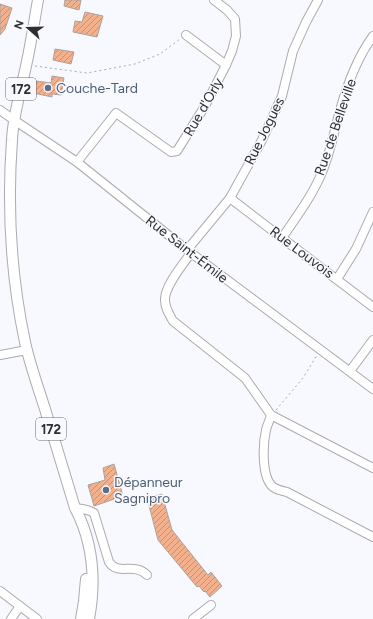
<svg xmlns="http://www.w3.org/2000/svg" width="373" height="619" font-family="Figtree,sans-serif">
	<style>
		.building { fill: url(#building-hatch); stroke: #a8a3a1 }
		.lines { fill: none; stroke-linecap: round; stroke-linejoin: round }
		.minor-casing { stroke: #ababb0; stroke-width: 10 }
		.major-casing { stroke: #ababb0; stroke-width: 12 }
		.path { stroke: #a9aaae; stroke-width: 1; stroke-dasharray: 2 3; stroke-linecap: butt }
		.minor { stroke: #fff; stroke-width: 8 }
		.major { stroke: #fff; stroke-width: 10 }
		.service-dot { fill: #5c6f8a; stroke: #f8f9fe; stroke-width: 1.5 }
		.labels { text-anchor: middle; stroke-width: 3; stroke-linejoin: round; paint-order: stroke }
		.shield { fill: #f8f9fe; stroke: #6b6b6e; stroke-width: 1 }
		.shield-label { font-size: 13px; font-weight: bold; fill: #2e2e30 }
		.service-label { font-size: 14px; fill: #4e5e75; stroke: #f8f9fe; text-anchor: start }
		.street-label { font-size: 14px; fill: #2e2e30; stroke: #f8f9fe }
	</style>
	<defs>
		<pattern id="building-hatch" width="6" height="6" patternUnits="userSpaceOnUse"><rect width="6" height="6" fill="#f3b08c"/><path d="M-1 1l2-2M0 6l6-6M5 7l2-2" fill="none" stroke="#c59073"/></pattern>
	</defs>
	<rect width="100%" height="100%" fill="#f8f9fe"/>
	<g class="building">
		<path d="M65 0H81L79 10 64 6Z"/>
		<path d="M0 4 12 8 5 29 0 35Z"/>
		<path d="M85 12 103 16 97 37 73 32 75 21 82 22Z"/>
		<path d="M55 49 74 52 71 64 53 60Z"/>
		<path d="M52 76 64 78 61 95 52 94V97L33 93 36 81 51 83Z"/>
		<path d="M114 464 123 496 94 506 88 485 105 480 103 468Z"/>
		<path d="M162 494 172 530 208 575 211 572 222 586 210 597 205 591 204 592 199 586 197 587 158 540 147 498Z"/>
	</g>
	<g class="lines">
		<g class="minor-casing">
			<g id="minor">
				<path d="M186 35 226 65"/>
				<path d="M0 110 14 120 77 162 187 250 373 389"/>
				<path d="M77 162 116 113 171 152 177 151 205 106 226 65 232 51 236 36 235 19 227 10 214 0"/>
				<path d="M230 198 282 238 373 307"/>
				<path d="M282 238C297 216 313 195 323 170 330 152 334 133 339 114 346 88 357 58 373 36"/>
				<path d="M187 250 230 198 262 140 282 96 293 51 306 22 318 0"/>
				<path d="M191 253C183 264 164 287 165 300 165 308 169 314 173 321L245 378 271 415 373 468"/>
				<path d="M337 279 356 249 373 212"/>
				<path d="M0 355 27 350"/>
				<path d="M350 371 373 340"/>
				<path d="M271 415C270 420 267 425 266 430 263 443 261 477 273 487 276 489 282 491 287 492L373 537"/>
				<path d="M75 508C82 509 88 509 94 513L109 562C118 576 134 562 147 575"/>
				<path d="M0 591 37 619"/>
				<path d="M11 619 20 606"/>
				<path d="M193 619 211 605"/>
			</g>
		</g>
		<g class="major-casing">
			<g id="major">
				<path d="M38 0C34 22 31 44 26 66 21 90 13 115 12 140 7 208 11 276 25 342 30 365 38 387 45 409 55 442 65 475 75 508 93 542 96 581 89 619"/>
				<path d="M81 619 84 601 86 579"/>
			</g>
		</g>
		<g class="path">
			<path d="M35 66 87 73 135 64 160 54 180 39"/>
			<path d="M276 410 303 378 317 355"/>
		</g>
		<use href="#minor" class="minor"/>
		<use href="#major" class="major"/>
	</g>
	<g class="service-dot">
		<circle cx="48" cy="88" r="4"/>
		<circle cx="106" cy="490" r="4"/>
	</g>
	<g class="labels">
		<g class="shield">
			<rect x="6" y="78" width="30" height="22" rx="3"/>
			<rect x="36" y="418" width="30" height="22" rx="3"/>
		</g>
		<g class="shield-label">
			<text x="21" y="94">172</text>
			<text x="51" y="434">172</text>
		</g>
		<g class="service-label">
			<text x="56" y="93">Couche-Tard</text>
			<text x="114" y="487">Dépanneur<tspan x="114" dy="16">Sagnipro</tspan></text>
		</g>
		<g class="street-label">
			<text transform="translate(203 107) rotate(-60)" y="5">Rue d'Orly</text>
			<text transform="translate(335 127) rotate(-71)" y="5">Rue de Belleville</text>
			<text transform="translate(264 131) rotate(-64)" y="5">Rue Jogues</text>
			<text transform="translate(187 249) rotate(38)" y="5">Rue Saint-Émile</text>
			<text transform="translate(302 252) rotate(37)" y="5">Rue Louvois</text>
		</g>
	</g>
	<g transform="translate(28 28) rotate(290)" stroke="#f8f9fe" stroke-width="3" paint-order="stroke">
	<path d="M0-3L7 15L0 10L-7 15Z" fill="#2e2e30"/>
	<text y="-6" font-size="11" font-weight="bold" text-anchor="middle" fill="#2e2e30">N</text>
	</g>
</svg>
